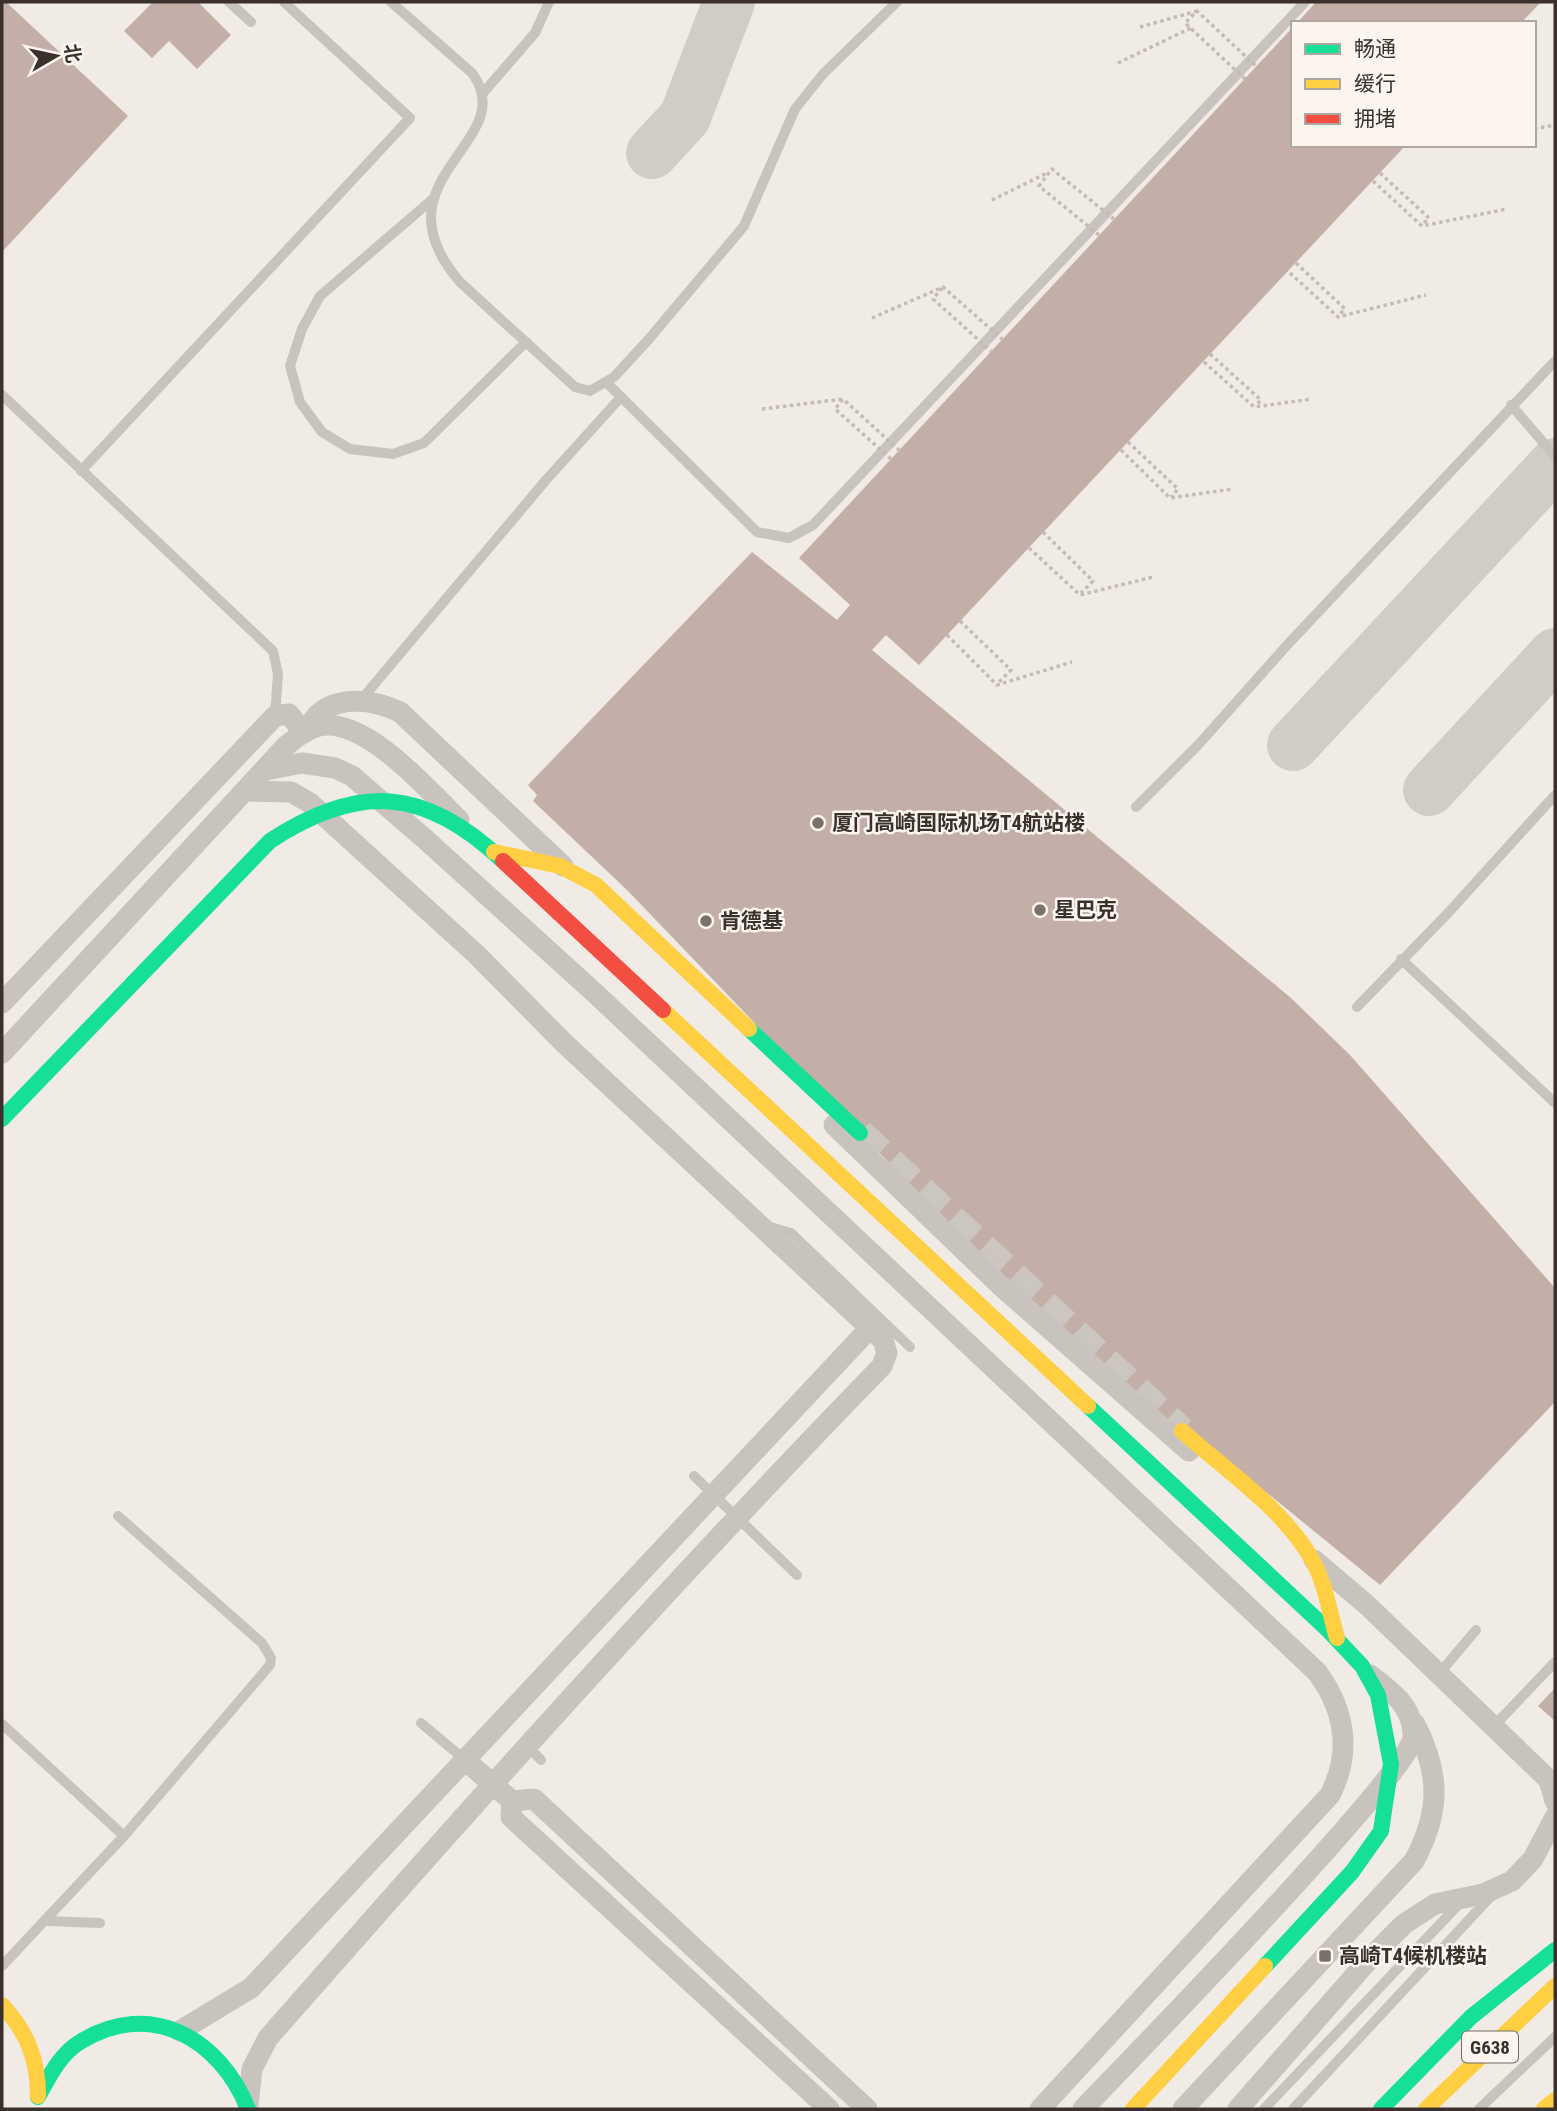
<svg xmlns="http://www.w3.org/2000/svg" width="1557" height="2111" font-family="'Roboto Condensed','Noto Sans SC',sans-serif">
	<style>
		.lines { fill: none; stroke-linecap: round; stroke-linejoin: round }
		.taxiway { stroke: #d0ccc6; stroke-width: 52 }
		.building { fill: #c3afa7 }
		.secondary-tunnel { stroke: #ccc6c0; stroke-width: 28; stroke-dasharray: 28 14; stroke-linecap: butt }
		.path { stroke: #c2bbb6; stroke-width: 3.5; stroke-dasharray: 3.5 3.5; stroke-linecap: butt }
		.lane { stroke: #c9c3be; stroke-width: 10 }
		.street { stroke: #c9c3be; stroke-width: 21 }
		.fast { stroke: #16e098; stroke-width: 16 }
		.slow { stroke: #ffcf43; stroke-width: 16 }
		.path-bridge { stroke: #c2bbb6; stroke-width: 3.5; stroke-dasharray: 3.5 3.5; stroke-linecap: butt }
		.fast-bridge { stroke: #16e098; stroke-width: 16 }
		.slow-bridge { stroke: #ffcf43; stroke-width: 16 }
		.jam-bridge { stroke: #f24e42; stroke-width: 16 }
		.poi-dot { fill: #7a716c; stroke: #fbf5ee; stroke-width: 2.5 }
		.labels { text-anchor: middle; stroke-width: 5; stroke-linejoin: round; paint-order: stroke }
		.shield { fill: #fbf5ee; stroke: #756b66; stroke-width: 2 }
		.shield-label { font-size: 19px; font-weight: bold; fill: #3b302b }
		.poi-label { font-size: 21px; font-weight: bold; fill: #3b302b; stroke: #fbf5ee; text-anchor: start }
	</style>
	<rect width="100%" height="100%" fill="#f0ebe5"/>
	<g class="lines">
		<g class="taxiway">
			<path d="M652 153 685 117 729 2"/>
			<path d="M1293 745 1555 464"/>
			<path d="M1429 790 1555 654"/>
		</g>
	</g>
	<g class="building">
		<path d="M2 2H6L128 116 2 252Z"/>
		<path d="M153 2H198L231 35 197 69 169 41 152 58 124 31Z"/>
		<path d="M1316 2H1541L1521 23H1297Z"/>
		<path d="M1293 27V145H1406L919 665 886 635 872 650 1291 998 1350 1055 1555 1288V1402L1380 1585 1271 1496 1152 1409 1073 1343 935 1211 628 891 533 801 537 795 528 785 752 552 837 620 850 605 799 558Z"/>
		<path d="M1555 1688V1721L1538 1706Z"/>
	</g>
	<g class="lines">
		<path class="secondary-tunnel" d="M860 1133 1182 1431"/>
		<g class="path">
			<path d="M1140 27 1197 11"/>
			<path d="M1118 63 1191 28"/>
			<path d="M1534 129 1555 125"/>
			<path d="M1380 173 1429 218 1423 224"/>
			<path d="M1373 181 1422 226 1507 209"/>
			<path d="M992 200 1049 172"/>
			<path d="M1296 263 1345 309 1339 315"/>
			<path d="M1290 273 1338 317 1426 295"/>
			<path d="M1210 354 1261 400 1255 406"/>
			<path d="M1204 362 1254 407 1312 399"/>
			<path d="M762 409 843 399"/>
			<path d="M1128 442 1178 489 1171 497"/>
			<path d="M1121 450 1170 498 1233 489"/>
			<path d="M1043 532 1093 581 1081 593"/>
			<path d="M1029 548 1080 595 1153 577"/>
			<path d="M960 621 1011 670 998 683"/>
			<path d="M947 635 997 685 1072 662"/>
		</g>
		<g class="lane">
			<path d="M229 2 251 22"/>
			<path d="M391 2 472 73C523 142 370 178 460 282L575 387 590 391 614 377 649 339 744 226 795 109 823 74 897 2"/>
			<path d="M483 93 535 33 549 2"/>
			<path d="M434 198 320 296 302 329 290 366 300 402 322 432 350 449 393 454 424 443 526 342"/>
			<path d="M606 382 757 532 789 538 813 525 1305 2"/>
			<path d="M2 395 273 651 278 674 275 716"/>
			<path d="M1511 405 1555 456"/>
			<path d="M81 471 410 118 284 2"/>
			<path d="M361 700 546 480 621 397"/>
			<path d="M1136 807 1199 744 1289 643 1555 361"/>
			<path d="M1401 959 1555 1103"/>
			<path d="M1357 1007 1448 913 1555 795"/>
			<path d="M767 1226 791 1233 910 1347"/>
			<path d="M694 1476 797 1575"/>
			<path d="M1438 1675 1476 1630"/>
			<path d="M421 1723 465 1760"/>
			<path d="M2 1724 124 1836"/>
			<path d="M1494 1726 1555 1662"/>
			<path d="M525 1744 541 1760"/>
			<path d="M47 1921 100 1923"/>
			<path d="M2 1966 124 1836 270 1665 271 1658 262 1643 118 1516"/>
			<path d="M1264 2109 1462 1901"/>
			<path d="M1293 2109 1493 1894"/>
			<path d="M1479 2109 1555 2037"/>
		</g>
		<g class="street">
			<path d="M307 731C323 693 369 697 400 712L563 866"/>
			<path d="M266 770 302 763 335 768 352 776 425 839 597 995 1317 1672C1345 1710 1352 1752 1330 1795L1040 2109"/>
			<path d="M245 791 291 792 310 803 477 955 564 1043 883 1340 887 1353 882 1366C670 1584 468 1810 268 2038L252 2069 248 2105"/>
			<path d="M2 1003 275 716 289 714 304 733"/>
			<path d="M2 1053 286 746C296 738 306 729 319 726 365 716 429 791 459 820"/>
			<path d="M834 1125 1001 1286 1189 1451"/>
			<path d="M1314 1560 1367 1605 1549 1780 1555 1801"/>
			<path d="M465 1760 512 1801 511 1817 829 2109"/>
			<path d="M512 1801 534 1799 867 2109"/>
			<path d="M180 2031 251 1988 870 1328"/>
			<path d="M1083 2109C1126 2064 1413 1770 1413 1737 1414 1707 1392 1692 1370 1675"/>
			<path d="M1183 2109 1414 1861C1441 1811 1440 1773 1415 1724"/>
			<path d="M1238 2109 1372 1956 1404 1924 1435 1904 1483 1894 1512 1881 1533 1859 1555 1817"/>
		</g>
		<g class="fast">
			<path d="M38 2097C49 2077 60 2054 80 2042 151 1998 220 2039 248 2109"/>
			<path d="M1381 2109 1471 2017 1555 1950"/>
		</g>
		<g class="slow">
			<path d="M2 2005C27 2032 38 2059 38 2096"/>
			<path d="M1426 2109 1555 1986"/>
			<path d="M1544 2109 1555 2100"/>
		</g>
		<g class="path-bridge">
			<path d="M1245 79 1185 23 1197 11 1256 66"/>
			<path d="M1099 235 1039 186 1052 169 1114 219"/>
			<path d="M942 288 933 299 991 351"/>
			<path d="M872 318 943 287 1002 339"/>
			<path d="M891 459 835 409 843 399 899 450"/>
		</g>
		<g class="fast-bridge">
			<path d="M749 1029 860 1133"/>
			<path d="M2 1119 270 841C359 783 425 787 503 861"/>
			<path d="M1088 1406 1329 1631 1362 1666 1378 1695 1391 1764 1381 1831 1352 1872 1265 1966"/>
		</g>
		<g class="slow-bridge">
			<path d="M494 852 560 866 596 885 749 1029"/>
			<path d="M663 1010 1088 1406"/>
			<path d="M1182 1431C1224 1469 1280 1506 1310 1556 1325 1580 1329 1611 1337 1638"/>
			<path d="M1133 2109 1265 1966"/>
		</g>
		<path class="jam-bridge" d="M503 861 663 1010"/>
	</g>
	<g class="poi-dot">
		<circle cx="818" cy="823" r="7"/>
		<circle cx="1040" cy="910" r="7"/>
		<circle cx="706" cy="921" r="7"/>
		<rect x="1318" y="1949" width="14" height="14" rx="3.5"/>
	</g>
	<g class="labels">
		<rect class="shield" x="1462" y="2031.5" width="56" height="31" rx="5"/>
		<g class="shield-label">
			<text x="1490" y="2054">G638</text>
		</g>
		<g class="poi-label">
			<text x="832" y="830">厦门高崎国际机场T4航站楼</text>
			<text x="1054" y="917">星巴克</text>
			<text x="720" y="928">肯德基</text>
			<text x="1339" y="1963">高崎T4候机楼站</text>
		</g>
	</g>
	<rect width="1557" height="2111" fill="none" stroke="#3b302b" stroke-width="7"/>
	<rect x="1291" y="21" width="245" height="126" fill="#fbf5ee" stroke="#aea6a0" stroke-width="2"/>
	<rect x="1305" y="44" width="35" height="10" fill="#16e098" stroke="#aea6a0" stroke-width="2"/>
	<text x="1354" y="56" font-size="21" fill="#3b302b">畅通</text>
	<rect x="1305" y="79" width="35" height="10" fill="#ffcf43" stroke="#aea6a0" stroke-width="2"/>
	<text x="1354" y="91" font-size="21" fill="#3b302b">缓行</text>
	<rect x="1305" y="114" width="35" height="10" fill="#f24e42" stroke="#aea6a0" stroke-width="2"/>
	<text x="1354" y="126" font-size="21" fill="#3b302b">拥堵</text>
	<g transform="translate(56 56) rotate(81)" stroke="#fbf5ee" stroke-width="5" paint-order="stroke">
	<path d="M0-5L12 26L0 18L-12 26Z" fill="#3b302b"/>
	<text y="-10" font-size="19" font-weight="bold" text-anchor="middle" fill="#3b302b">北</text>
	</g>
</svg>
